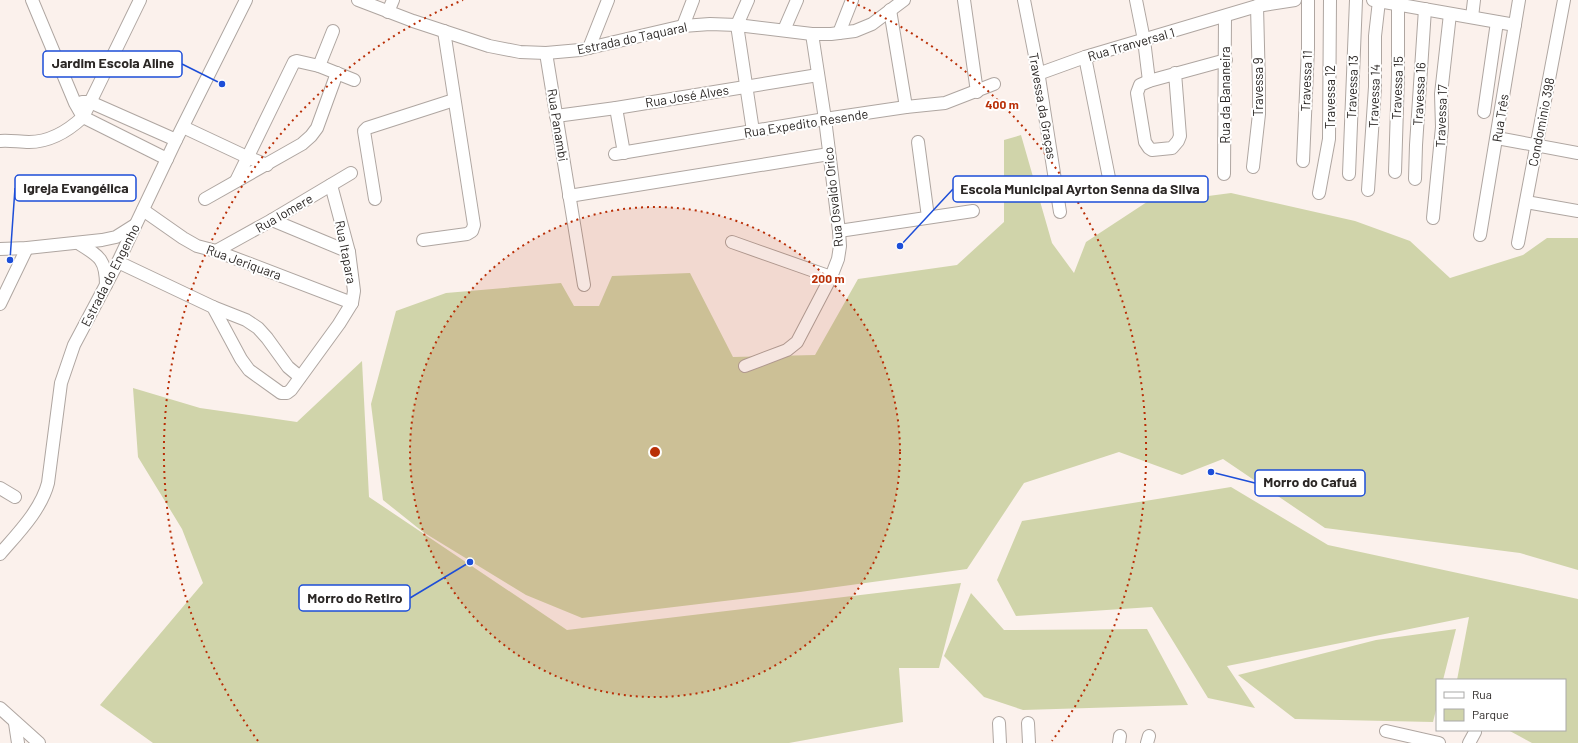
<svg xmlns="http://www.w3.org/2000/svg" width="1578" height="743" font-family="Barlow,sans-serif">
	<style>
		.green { fill: #d0d4aa }
		.lines { fill: none; stroke-linecap: round; stroke-linejoin: round }
		.minor-casing { stroke: #afa6a1; stroke-width: 14 }
		.minor { stroke: #fff; stroke-width: 12 }
		.ring { fill: none; stroke: #b92f07; stroke-width: 2; stroke-dasharray: 2 4 }
		.labels { text-anchor: middle; stroke-width: 4; stroke-linejoin: round; paint-order: stroke }
		.street-label { font-size: 13px; fill: #2b2725; stroke: #fff }
		.centre { fill: #b92f07; stroke: #fff; stroke-width: 2 }
		.ring-label { font-size: 12px; text-anchor: middle; font-weight: bold; fill: #b92f07; stroke: #fff; stroke-width: 4; stroke-linejoin: round; paint-order: stroke }
		.leader { fill: none; stroke: #1d4ed8; stroke-width: 1.5 }
		.callout-dot { fill: #1d4ed8; stroke: #fff; stroke-width: 1.5 }
		.callout { fill: #fff; stroke: #1d4ed8; stroke-width: 1.5 }
		.callout-label { font-size: 14px; text-anchor: middle; font-weight: bold; fill: #2b2725 }
	</style>
	<rect width="100%" height="100%" fill="#fbf1ec"/>
	<g class="green">
		<path d="M1021 135 1052 243 1074 273 1086 242 1153 198 1178 200 1231 193 1355 221 1410 241 1450 278 1523 255 1547 238H1578V570L1520 553 1325 528 1223 459 1182 475 1119 452 1024 483 967 569 800 592 582 618 526 595 423 532 383 500 371 404 396 311 446 293 561 283 574 306H599L612 276 690 273 733 357 815 355 858 279 957 265 1004 222V140Z"/>
		<path d="M362 361 369 497 567 630 961 583 939 668H899L903 722 789 743H153L100 705 203 583 182 529 138 457 133 388 200 408 297 422Z"/>
		<path d="M1231 487 1328 545 1578 599V743H1532L1508 730H1565V680H1457L1469 617 1227 666 1255 708 1208 698 1152 607 1016 616 997 580 1022 521Z"/>
		<path d="M971 593 1004 630 1147 629 1188 705 1023 710 984 697 944 656Z"/>
		<path d="M1456 629 1443 680H1437V706L1433 722 1295 719 1238 675 1376 640Z"/>
	</g>
	<g class="lines">
		<g class="minor-casing">
			<g id="minor">
				<path d="M32 0 75 103 83 117 167 159"/>
				<path d="M358 0 413 21 489 46 520 52 546 53 580 50 683 26 710 24 737 25 812 34H831L855 31 872 24 904 0"/>
				<path d="M748 0 737 25 753 131"/>
				<path d="M964 0 977 92"/>
				<path d="M1024 0 1038 71 1060 212"/>
				<path d="M1136 0 1144 40 1149 81"/>
				<path d="M1373 0 1515 25"/>
				<path d="M890 10 906 107"/>
				<path d="M388 12 393 0"/>
				<path d="M1472 17 1474 0"/>
				<path d="M683 26 693 0"/>
				<path d="M784 30 797 0"/>
				<path d="M839 33 852 0"/>
				<path d="M589 48 608 0"/>
				<path d="M546 53 584 285"/>
				<path d="M1085 57 1112 193"/>
				<path d="M319 66 333 31"/>
				<path d="M1175 73 1180 136 1178 141 1172 148 1152 150 1149 148 1145 142 1137 93 1140 85 1149 81 1226 60"/>
				<path d="M1038 74 1085 57 1257 6 1295 0"/>
				<path d="M82 102H90L176 140"/>
				<path d="M616 108 624 153"/>
				<path d="M1484 112 1497 22"/>
				<path d="M556 116 616 108 818 75"/>
				<path d="M183 127 247 157 267 165"/>
				<path d="M1497 138 1578 153"/>
				<path d="M0 141C9 140 19 142 29 142 50 142 68 131 83 117L140 0"/>
				<path d="M918 142 928 217"/>
				<path d="M615 154 825 119 906 107 945 103 994 84"/>
				<path d="M1303 161 1308 48V0"/>
				<path d="M1253 167 1259 114V87L1257 6"/>
				<path d="M1395 172 1398 75V4"/>
				<path d="M1224 174 1225 17"/>
				<path d="M1349 174 1356 0"/>
				<path d="M1415 179 1416 145 1425 9"/>
				<path d="M236 181 294 62 297 61 319 66 354 80"/>
				<path d="M1368 190 1375 87V36L1379 1"/>
				<path d="M1319 193 1329 139 1330 0"/>
				<path d="M569 196 829 154"/>
				<path d="M205 199 302 144 311 136 317 128 337 73"/>
				<path d="M375 199 364 131 367 128 454 100"/>
				<path d="M1526 202 1578 211"/>
				<path d="M143 210 183 238 197 246 216 251 352 303"/>
				<path d="M1433 218 1442 127 1441 94 1450 14"/>
				<path d="M272 220 349 252"/>
				<path d="M839 231 973 211"/>
				<path d="M1480 235 1519 0"/>
				<path d="M423 240 467 234 472 231 474 225 444 31"/>
				<path d="M732 242 831 277"/>
				<path d="M78 243C99 256 106 259 106 285"/>
				<path d="M1518 243 1564 0"/>
				<path d="M0 249 27 248 102 240 116 237 135 225"/>
				<path d="M216 251 272 220 351 173"/>
				<path d="M118 262 213 307 241 359 249 370 281 393H287L291 390 339 324 352 303 354 291 349 252 331 185"/>
				<path d="M0 304 27 248"/>
				<path d="M213 307 246 320 258 328 267 338 288 367 300 377"/>
				<path d="M745 366 787 350 797 342 831 277 838 259 840 246 839 231 825 119 812 34"/>
				<path d="M0 488 15 497"/>
				<path d="M0 554C18 533 41 510 48 483L61 383 74 345 117 264 176 140 246 0"/>
				<path d="M0 708 39 743"/>
				<path d="M15 723 18 743"/>
				<path d="M999 723 1000 743"/>
				<path d="M1028 723 1029 743"/>
				<path d="M1386 731 1439 743"/>
				<path d="M1119 743 1120 736"/>
				<path d="M1147 743 1149 736"/>
				<path d="M1469 743 1475 732"/>
			</g>
		</g>
		<use href="#minor" class="minor"/>
	</g>
	<circle cx="655" cy="452" r="245" fill="#b92f07" fill-opacity=".12"/>
	<g class="ring">
		<circle cx="655" cy="452" r="245"/>
		<path d="M258 741A491 491 0 0 1 463 0M847 0A491 491 0 0 1 1052 741"/>
	</g>
	<g class="labels">
		<g class="street-label">
			<text transform="translate(632 38) rotate(-12)" y="5">Estrada do Taquaral</text>
			<text transform="translate(1131 44) rotate(-16)" y="5">Rua Tranversal 1</text>
			<text transform="translate(1306 81) rotate(-88)" y="5">Travessa 11</text>
			<text transform="translate(1258 87) rotate(-90)" y="5">Travessa 9</text>
			<text transform="translate(1352 87) rotate(-88)" y="5">Travessa 13</text>
			<text transform="translate(1397 88) rotate(-88)" y="5">Travessa 15</text>
			<text transform="translate(1419 94) rotate(-87)" y="5">Travessa 16</text>
			<text transform="translate(1225 95) rotate(-90)" y="5">Rua da Bananeira</text>
			<text transform="translate(687 96) rotate(-9)" y="5">Rua José Alves</text>
			<text transform="translate(1374 96) rotate(-88)" y="5">Travessa 14</text>
			<text transform="translate(1330 97) rotate(-90)" y="5">Travessa 12</text>
			<text transform="translate(1043 106) rotate(80)" y="5">Travessa da Graças</text>
			<text transform="translate(1441 116) rotate(-88)" y="5">Travessa 17</text>
			<text transform="translate(1500 118) rotate(-81)" y="5">Rua Três</text>
			<text transform="translate(1541 122) rotate(-79)" y="5">Condominio 398</text>
			<text transform="translate(806 123) rotate(-9)" y="5">Rua Expedito Resende</text>
			<text transform="translate(558 125) rotate(81)" y="5">Rua Panambi</text>
			<text transform="translate(833 197) rotate(-96)" y="5">Rua Osvaldo Orico</text>
			<text transform="translate(284 213) rotate(-30)" y="5">Rua Iomere</text>
			<text transform="translate(346 252) rotate(79)" y="5">Rua Itapara</text>
			<text transform="translate(244 262) rotate(20)" y="5">Rua Jeriquara</text>
			<text transform="translate(110 275) rotate(-63)" y="5">Estrada do Engenho</text>
		</g>
	</g>
	<circle cx="655" cy="452" r="6" class="centre"/>
	<g class="ring-label">
		<text x="1002" y="109">400 m</text>
		<text x="828" y="283">200 m</text>
	</g>
	<path class="leader" d="M222 84L182 64M10 260L15 188M900 246L953 189M1211 472L1255 483M470 562L410 598"/>
	<g class="callout-dot">
		<circle cx="222" cy="84" r="4"/>
		<circle cx="10" cy="260" r="4"/>
		<circle cx="900" cy="246" r="4"/>
		<circle cx="1211" cy="472" r="4"/>
		<circle cx="470" cy="562" r="4"/>
	</g>
	<g class="callout">
		<rect x="43" y="51" width="139" height="26" rx="4"/>
		<rect x="15" y="175" width="121" height="26" rx="4"/>
		<rect x="953" y="176" width="255" height="26" rx="4"/>
		<rect x="1255" y="470" width="110" height="26" rx="4"/>
		<rect x="299" y="585" width="111" height="26" rx="4"/>
	</g>
	<g class="callout-label">
		<text x="113" y="68">Jardim Escola Aline</text>
		<text x="76" y="193">Igreja Evangélica</text>
		<text x="1080" y="194">Escola Municipal Ayrton Senna da Silva</text>
		<text x="1310" y="487">Morro do Cafuá</text>
		<text x="355" y="603">Morro do Retiro</text>
	</g>
	<rect x="1436" y="679" width="130" height="52" fill="#ffffff" stroke="#aaa9a8"/>
	<rect x="1444" y="692" width="20" height="6" fill="#ffffff" stroke="#aaa9a8"/>
	<text x="1472" y="699" font-size="12" fill="#2b2725">Rua</text>
	<rect x="1444" y="709" width="20" height="12" fill="#d0d4aa" stroke="#aaa9a8"/>
	<text x="1472" y="719" font-size="12" fill="#2b2725">Parque</text>
</svg>
